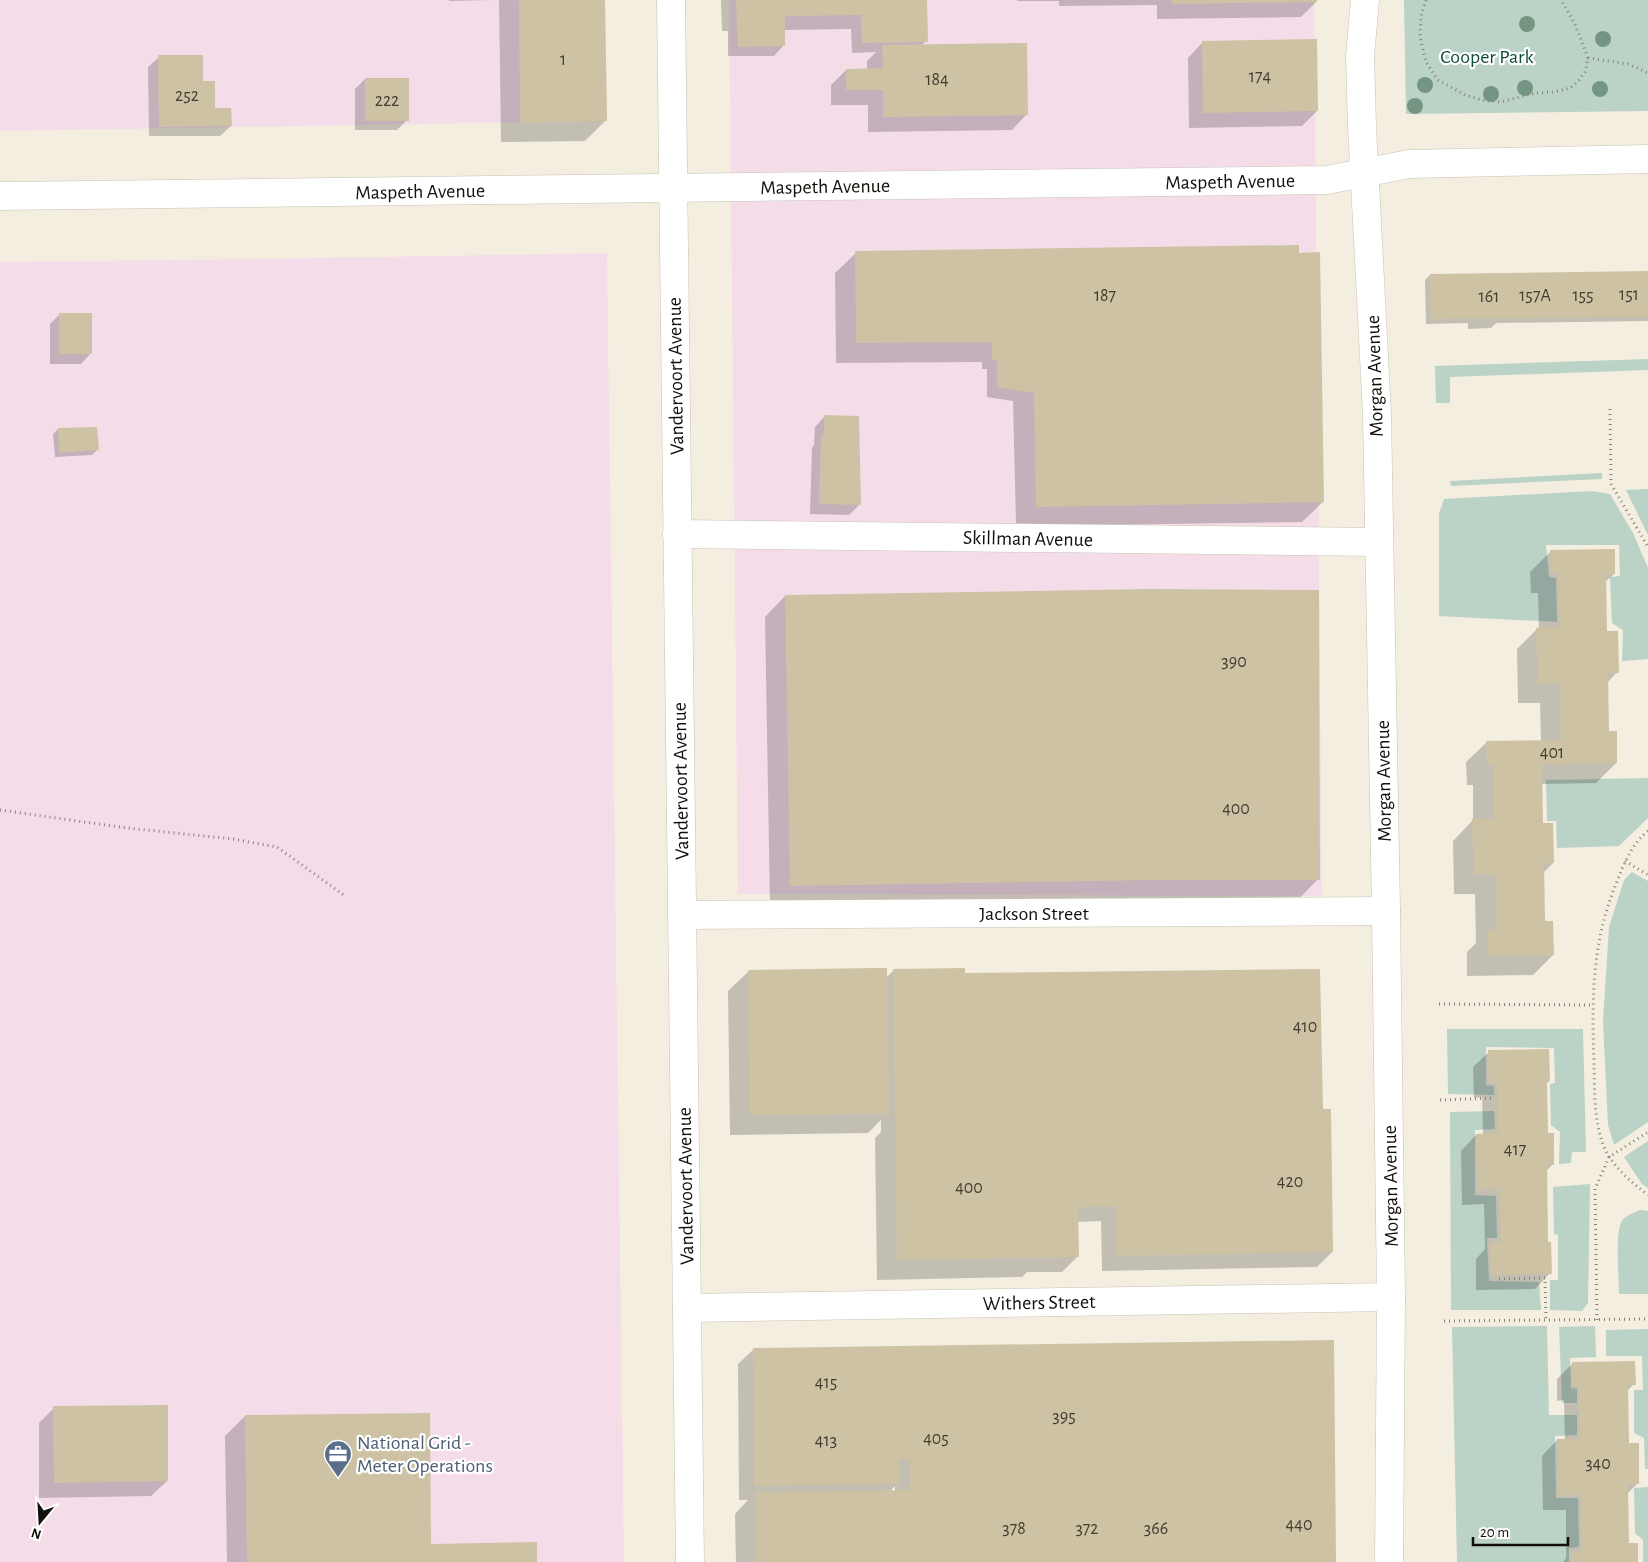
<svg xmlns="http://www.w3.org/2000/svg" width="1648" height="1562" font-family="'Alegreya Sans',sans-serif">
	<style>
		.industrial { fill: #f4dde9 }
		.green { fill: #bbd2c7 }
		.shadow { fill: #0003; fill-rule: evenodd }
		.building { fill: #cdc3a4 }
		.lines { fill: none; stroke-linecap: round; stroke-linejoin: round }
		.minor-casing { stroke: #c8c3b4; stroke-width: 29 }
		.secondary-casing { stroke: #c8c3b4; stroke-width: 29 }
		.path { stroke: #858177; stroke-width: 3; stroke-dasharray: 1 4; stroke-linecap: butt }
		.minor { stroke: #fff; stroke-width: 28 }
		.secondary { stroke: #fff; stroke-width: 28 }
		.tree { fill: #759583 }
		.labels { text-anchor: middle; stroke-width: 4.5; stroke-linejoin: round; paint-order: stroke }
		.number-label { font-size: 18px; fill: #413d31 }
		.park-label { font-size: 20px; fill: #0e4d37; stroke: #fff }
		.street-label { font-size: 20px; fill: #12100b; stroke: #fff }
		.service-label { font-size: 20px; fill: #4e5e75; stroke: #fff; text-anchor: start }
	</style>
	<rect width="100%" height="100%" fill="#f3eedf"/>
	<g class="industrial">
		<path d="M0 0H605L607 121 0 131Z"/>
		<path d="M729 0H1314L1322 896 738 894Z"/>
		<path d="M607 253 624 1562H0V262L259 259Z"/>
	</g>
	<g class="green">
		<path d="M1404 0H1648V111L1406 114Z"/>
		<path d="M1648 359V370L1450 377V403H1436L1435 366Z"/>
		<path d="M1602 473V479L1451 486 1450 481Z"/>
		<path d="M1648 489V535L1626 490Z"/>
		<path d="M1592 491 1610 494 1633 533 1648 568V659L1622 661 1623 630 1612 623 1610 577 1620 576 1619 545H1546L1549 577 1556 578 1557 622 1439 616V514L1444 499Z"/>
		<path d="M1648 778V818L1619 846 1557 848 1556 821H1547L1546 780Z"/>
		<path d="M1632 872 1648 881V1122L1614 1145 1608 1125 1603 1022 1609 927 1624 880Z"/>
		<path d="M1447 1029H1583L1586 1152H1572L1571 1163 1559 1164 1560 1132 1551 1125 1550 1084 1555 1083 1554 1048 1486 1047V1085L1494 1086V1095L1448 1094Z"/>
		<path d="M1494 1111 1495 1129 1475 1130V1195L1496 1196 1497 1238H1487L1489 1281 1539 1282 1541 1310H1451L1450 1112Z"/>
		<path d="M1648 1141V1188L1642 1184 1624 1157Z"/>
		<path d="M1590 1184 1588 1303 1582 1311 1550 1310V1280H1558V1235L1554 1234 1553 1187Z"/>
		<path d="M1640 1210 1648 1211V1294H1619C1619 1278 1615 1236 1621 1223 1624 1216 1633 1213 1640 1210Z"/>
		<path d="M1547 1326 1549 1415H1577V1435L1555 1436 1556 1498H1578L1579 1547 1569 1548V1562H1457L1452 1327Z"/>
		<path d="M1595 1326 1596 1357 1570 1358 1571 1388 1577 1389V1403H1562L1559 1327Z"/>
		<path d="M1648 1329V1469H1645L1644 1438 1634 1433V1390H1643L1642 1356H1606V1330Z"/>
		<path d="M1648 1487V1562H1643V1540L1635 1533 1634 1488Z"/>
	</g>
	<g class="shadow">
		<path d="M449 0H492L449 1Z"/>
		<path d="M499 0H604L605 121 585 141 501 142Z"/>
		<path d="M721 0H926V41L922 45 1027 114 1012 130 868 132V105H831V85L846 70H867V61L876 52 852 53 851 29 784 30V45L774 56H728V31H722Z"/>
		<path d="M1017 0H1316V2L1301 17 1157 19V5L1059 6V1H1017Z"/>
		<path d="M1203 42 1317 111 1302 126 1189 128 1188 58Z"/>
		<path d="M159 57 202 82 214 110 231 126 220 136H149L148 67Z"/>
		<path d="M365 79 407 120 397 130H355V89Z"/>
		<path d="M856 253 1323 502 1302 522 1016 526 1013 401 987 397V369H982V362L836 363 835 273Z"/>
		<path d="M1648 273V321L1496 323 1491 328 1468 329V323L1426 324 1425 280 1430 275Z"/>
		<path d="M60 314 91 353 81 364H50V324Z"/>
		<path d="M825 416 859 505 849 515 810 514 812 448 814 445 815 427Z"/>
		<path d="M58 429 97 450 92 455 55 457 53 434Z"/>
		<path d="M1551 551 1614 574 1605 582 1606 632 1617 672 1607 683 1608 733 1616 763 1596 783 1541 784 1542 824 1553 863 1543 873 1544 922 1553 955 1533 975 1467 976V952L1476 943 1475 894H1454L1453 841 1473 820V785H1467L1466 762 1487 742 1541 741 1540 703H1518L1517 649 1537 629H1539L1538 593H1531L1530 572Z"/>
		<path d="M785 596 1318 879 1298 900 770 906 765 617Z"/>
		<path d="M894 970 964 974 1322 1108 1332 1252 1317 1267 1102 1271 1101 1221 1077 1222 1078 1256 1062 1272H1027L1022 1277 877 1280 875 1138 881 1132V1120L868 1133 730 1135 728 991 749 971 886 978Z"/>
		<path d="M1489 1052 1549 1081 1546 1084 1547 1134 1553 1164 1546 1171 1547 1243 1550 1273 1535 1289 1476 1290V1259L1485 1249 1484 1204 1462 1205 1461 1151 1476 1135H1483L1482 1097 1474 1098 1473 1067Z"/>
		<path d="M754 1349 1335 1562H736L735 1514 748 1500H739L738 1364ZM895 1486V1492H889Z"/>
		<path d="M1572 1364 1634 1384 1627 1391 1628 1444 1638 1483 1627 1494 1628 1545 1637 1562H1563L1566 1558V1510H1543L1542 1456 1557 1440H1565L1564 1400 1557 1401V1379Z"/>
		<path d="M54 1408 167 1481 151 1496 39 1498V1423Z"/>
		<path d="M245 1416 430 1545 536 1562H227L225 1436Z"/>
	</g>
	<g class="building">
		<path d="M519 0H605L607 121 520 123Z"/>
		<path d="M736 0H927L928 42 862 43 861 15 785 16V46L738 47Z"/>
		<path d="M1172 0H1317V2L1172 4Z"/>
		<path d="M1317 39 1318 111 1203 113 1202 41Z"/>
		<path d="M1027 43 1028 115 883 117V90H846V69L883 68 882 45Z"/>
		<path d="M158 55H203V81H215V108H231L232 126 159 127Z"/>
		<rect x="365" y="78" width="44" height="43"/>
		<path d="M1299 245V253L1320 252 1324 502 1036 507 1034 393 997 387V360H992V342L856 343 855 251Z"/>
		<path d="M1648 271V317L1431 319 1430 274Z"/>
		<rect x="59" y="313" width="33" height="41"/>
		<path d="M824 415 859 416 861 505 819 504 821 436H824Z"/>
		<path d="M97 427 99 450 59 453 58 428Z"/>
		<path d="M1615 549V574H1606L1607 631H1618L1619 673H1608L1609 731H1617V763L1542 765 1543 823H1553L1554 863H1544L1545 921H1553L1554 955 1487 956V930H1496L1495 874H1474L1472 819H1494L1493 765H1487L1486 741 1561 740 1560 683 1538 684 1536 628 1559 627 1558 574 1551 573 1550 550Z"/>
		<path d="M1149 589 1319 590 1320 880H1153L790 886 785 595Z"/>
		<path d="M876 968H887L889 1114 750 1115 748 970Z"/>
		<path d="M965 968V973L1320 969 1323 1109H1331L1333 1252 1117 1256 1115 1206 1078 1207 1079 1257 897 1260 893 969Z"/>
		<path d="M1549 1049 1550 1081 1547 1082 1548 1133H1554V1165L1547 1164 1548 1242H1551L1552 1274 1491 1275 1490 1243H1501L1499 1189 1477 1190 1476 1134 1498 1133 1497 1083H1489L1488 1050Z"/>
		<path d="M1334 1340 1336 1562H756L755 1492 910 1490V1460H899V1484L754 1486 753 1348Z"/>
		<path d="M1635 1361 1636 1385H1628L1629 1443H1639V1484H1628L1629 1543H1638V1562H1571V1552H1581V1495H1558L1557 1439H1580L1579 1385 1572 1386V1362Z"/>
		<path d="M168 1405V1481L54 1483 53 1406Z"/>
		<path d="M430 1413 431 1544 537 1542V1562H247L245 1415Z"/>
	</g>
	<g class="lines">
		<g class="minor-casing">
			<g id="minor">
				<path d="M1365 0 1360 56 1362 126 1377 414 1386 911 1391 1297 1389 1562"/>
				<path d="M0 196 1327 180 1409 164 1648 159"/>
				<path d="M677 534 1378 542"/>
				<path d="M682 915 1386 911"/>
				<path d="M687 1308 1391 1297"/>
			</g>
		</g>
		<g class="secondary-casing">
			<path id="secondary" d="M671 0 690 1562"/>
		</g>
		<g class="path">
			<path d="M1426 0 1421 16 1420 37 1426 62 1438 80 1465 95 1482 100 1501 102 1535 93 1554 92 1570 88 1579 80 1585 72 1588 58 1575 24 1561 0"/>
			<path d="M1588 58 1628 64 1648 73"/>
			<path d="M1610 409 1611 484 1648 547"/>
			<path d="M0 810 127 828 233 839 277 847 345 896"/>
			<path d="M1648 831C1633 843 1625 861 1618 879 1591 943 1592 997 1594 1065 1595 1095 1593 1132 1610 1158 1620 1173 1634 1184 1648 1195"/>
			<path d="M1625 861 1648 875"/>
			<path d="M1439 1004 1592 1005"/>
			<path d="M1440 1100 1494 1098"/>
			<path d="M1499 1279 1545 1278 1546 1320"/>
			<path d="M1597 1320 1595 1189 1609 1157 1648 1132"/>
			<path d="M1444 1321 1648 1319"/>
		</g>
		<use href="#minor" class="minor"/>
		<use href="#secondary" class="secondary"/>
	</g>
	<g class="tree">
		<circle cx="1527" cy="24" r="8"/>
		<circle cx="1603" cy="39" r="8"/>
		<circle cx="1425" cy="85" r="8"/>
		<circle cx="1525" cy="88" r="8"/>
		<circle cx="1600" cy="89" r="8"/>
		<circle cx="1491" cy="94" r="8"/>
		<circle cx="1415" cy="106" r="8"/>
	</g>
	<defs>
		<g id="office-pin" transform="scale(1.4375)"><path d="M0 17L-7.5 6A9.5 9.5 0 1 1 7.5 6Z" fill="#5c6f8a" stroke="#fff"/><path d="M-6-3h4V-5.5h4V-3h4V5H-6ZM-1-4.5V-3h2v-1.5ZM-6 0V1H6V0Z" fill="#fff"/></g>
	</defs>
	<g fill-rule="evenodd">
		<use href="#office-pin" x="338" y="1454"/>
	</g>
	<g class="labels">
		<g class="number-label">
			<text x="563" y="65">1</text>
			<text x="1260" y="82">174</text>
			<text x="937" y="85">184</text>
			<text x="187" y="101">252</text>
			<text x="387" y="106">222</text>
			<text x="1629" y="300">151</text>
			<text x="1105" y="301">187</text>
			<text x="1535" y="301">157A</text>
			<text x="1583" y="301">155</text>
			<text x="1489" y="302">161</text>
			<text x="1234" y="667">390</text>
			<text x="1552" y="758">401</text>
			<text x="1236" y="814">400</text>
			<text x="1305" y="1032">410</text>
			<text x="1515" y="1155">417</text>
			<text x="1290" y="1187">420</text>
			<text x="969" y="1193">400</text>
			<text x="826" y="1388">415</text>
			<text x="1064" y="1422">395</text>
			<text x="936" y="1444">405</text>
			<text x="826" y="1446">413</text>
			<text x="1598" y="1469">340</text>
			<text x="1299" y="1530">440</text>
			<text x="1014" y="1534">378</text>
			<text x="1087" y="1534">372</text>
			<text x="1156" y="1534">366</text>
		</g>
		<g class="park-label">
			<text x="1487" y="63">Cooper Park</text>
		</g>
		<g class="street-label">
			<text transform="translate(1230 181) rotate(-1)" y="7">Maspeth Avenue</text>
			<text transform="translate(825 186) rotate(-1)" y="7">Maspeth Avenue</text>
			<text transform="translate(420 191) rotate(-1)" y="7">Maspeth Avenue</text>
			<text transform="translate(675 376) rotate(-91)" y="7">Vandervoort Avenue</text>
			<text transform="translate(1374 376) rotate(-92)" y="7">Morgan Avenue</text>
			<text transform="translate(1028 538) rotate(1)" y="7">Skillman Avenue</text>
			<text transform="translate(680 781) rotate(-91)" y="7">Vandervoort Avenue</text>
			<text transform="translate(1383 781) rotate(-91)" y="7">Morgan Avenue</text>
			<text x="1034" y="920">Jackson Street</text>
			<text transform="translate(685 1186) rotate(-91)" y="7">Vandervoort Avenue</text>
			<text transform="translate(1390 1186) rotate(-91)" y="7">Morgan Avenue</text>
			<text transform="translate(1039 1302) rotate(-1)" y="7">Withers Street</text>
		</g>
		<g class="service-label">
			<text x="357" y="1449">National Grid -<tspan x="357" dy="23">Meter Operations</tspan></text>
		</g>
	</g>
	<g transform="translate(40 1522) rotate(198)" stroke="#ffffff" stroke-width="4" paint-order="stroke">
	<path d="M0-4L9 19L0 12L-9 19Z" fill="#12100b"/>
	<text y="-8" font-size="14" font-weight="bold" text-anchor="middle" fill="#12100b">N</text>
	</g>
	<path d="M1473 1537v8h95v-8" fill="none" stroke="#12100b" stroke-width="2.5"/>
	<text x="1480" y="1537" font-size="15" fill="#12100b" stroke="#ffffff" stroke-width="4" paint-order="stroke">20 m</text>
</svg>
